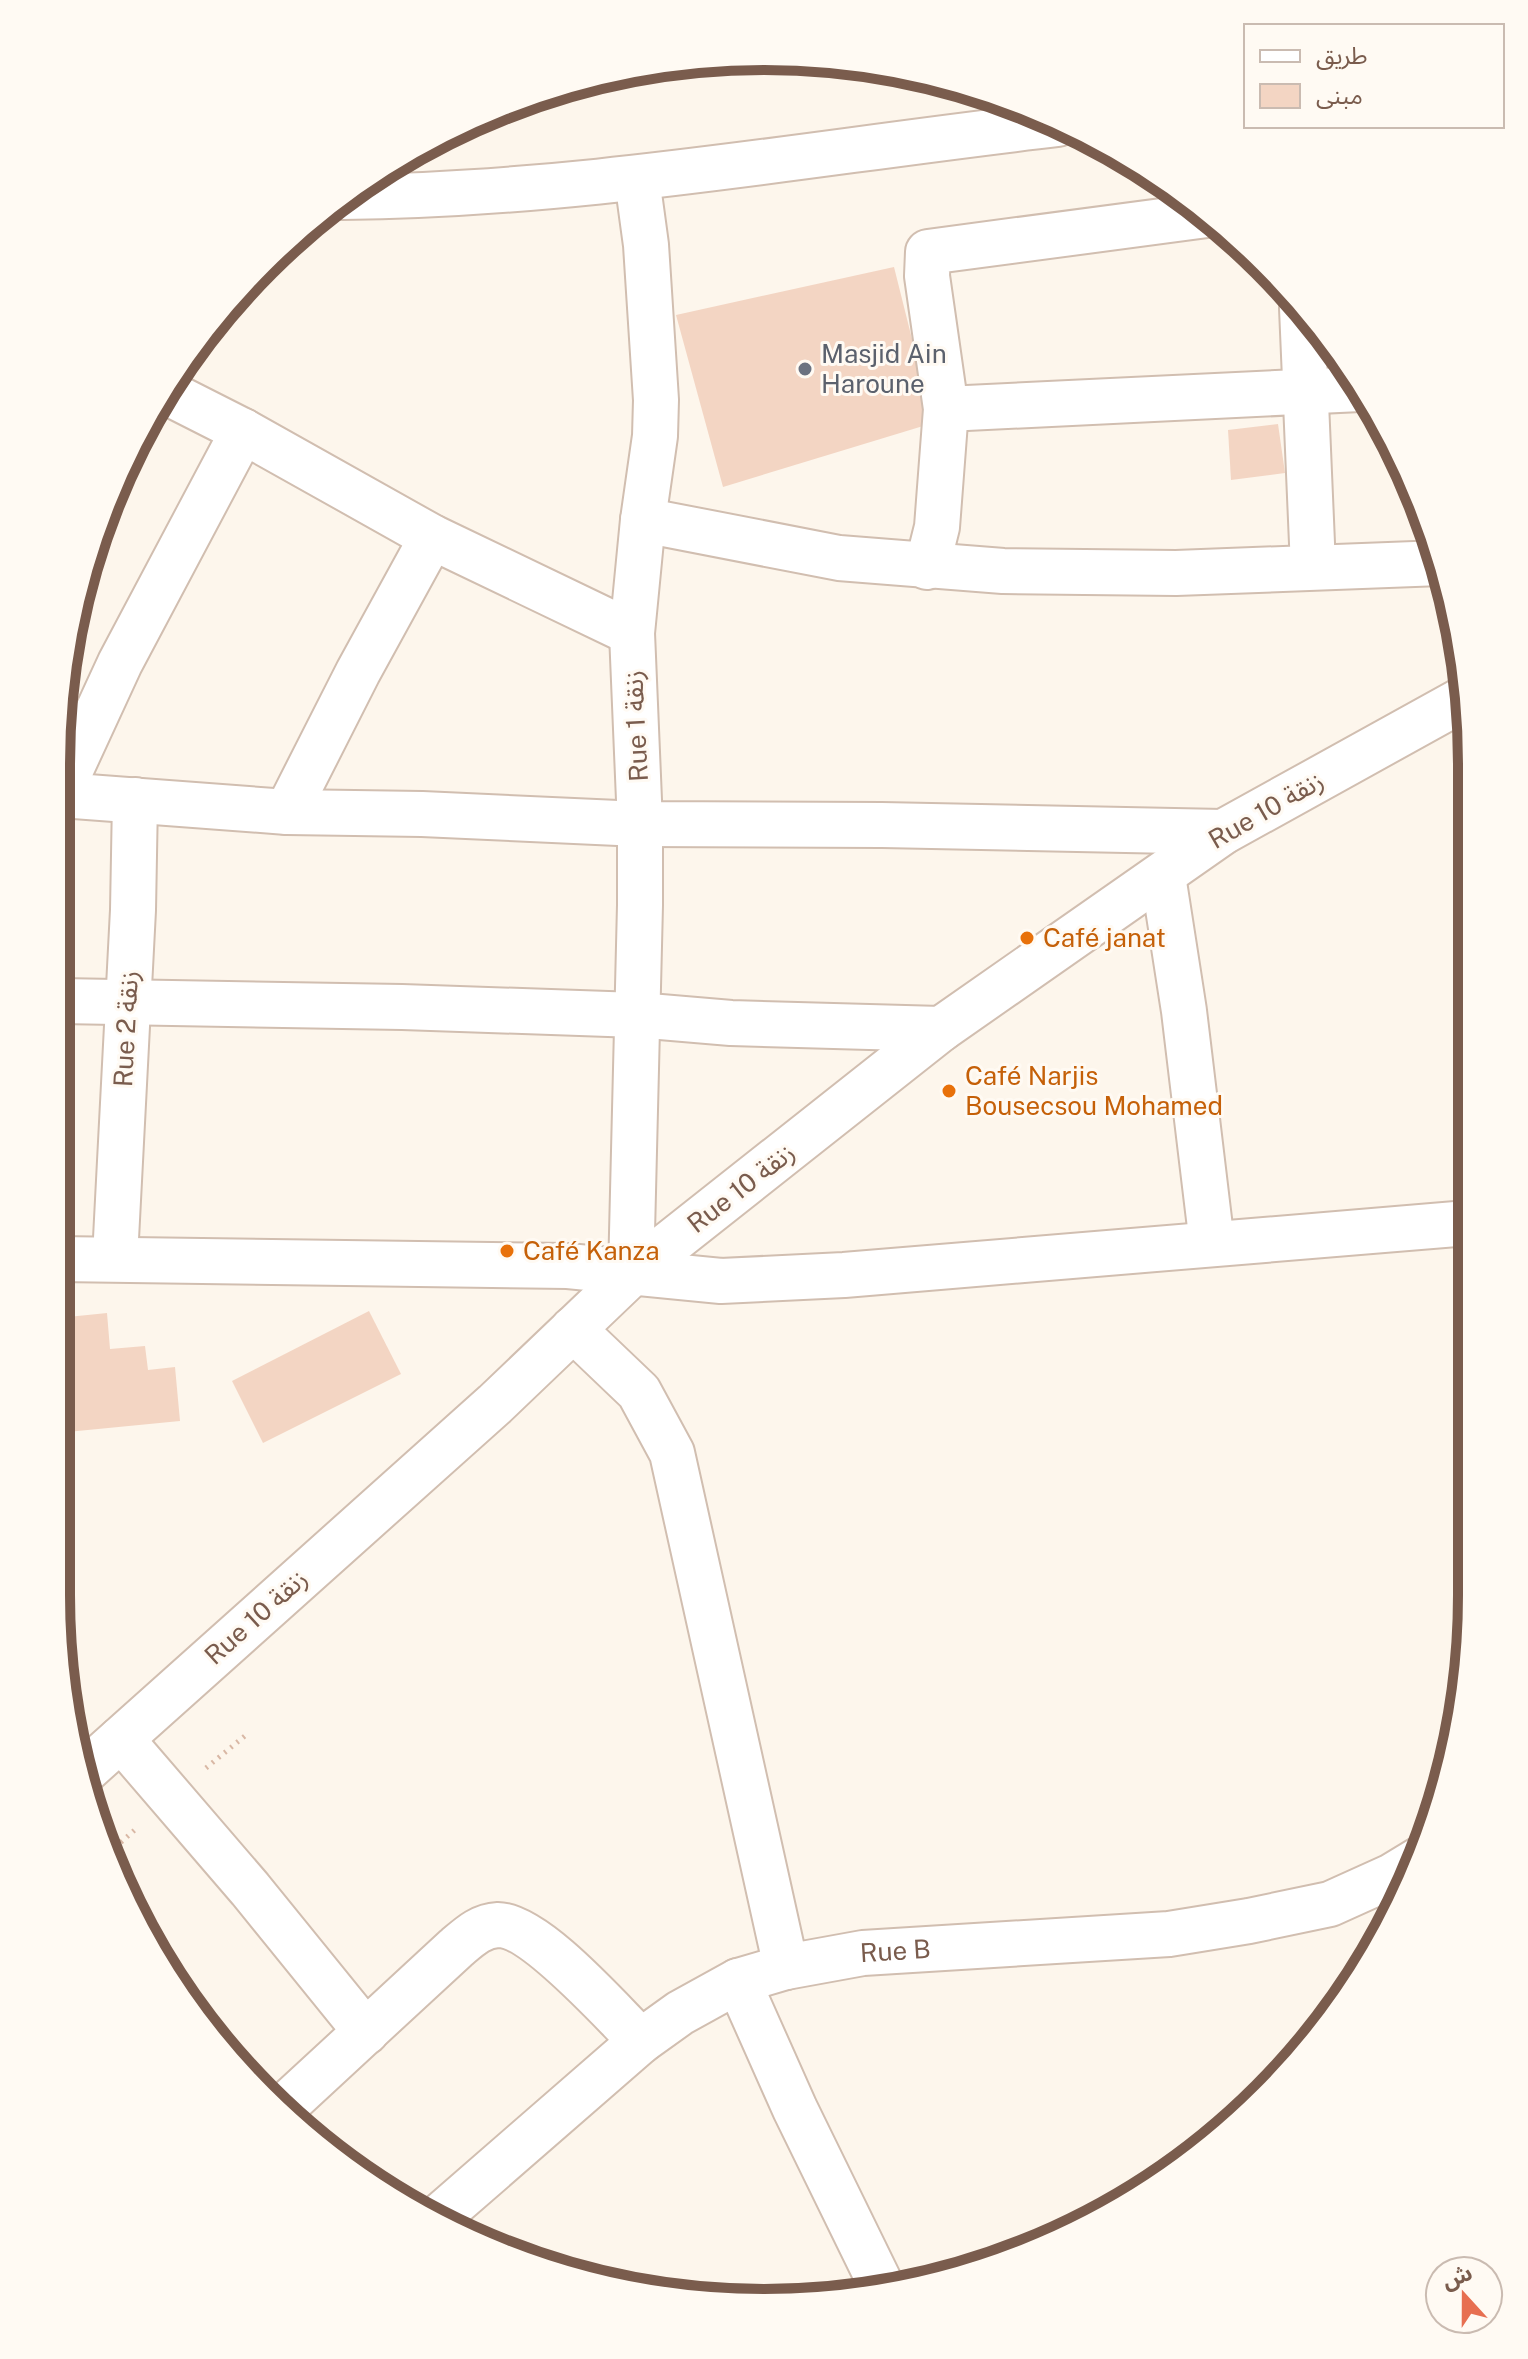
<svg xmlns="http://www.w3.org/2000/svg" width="1528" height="2359" font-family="'Public Sans','Noto Sans Arabic',sans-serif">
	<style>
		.building { fill: #f3d5c3 }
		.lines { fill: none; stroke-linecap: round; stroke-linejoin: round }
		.minor-casing { stroke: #d1beb0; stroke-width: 48 }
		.path { stroke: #d9b8a5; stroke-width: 5; stroke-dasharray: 2 6; stroke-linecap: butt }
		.minor { stroke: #fff; stroke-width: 44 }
		.worship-dot { fill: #6b7280; stroke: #fffaf3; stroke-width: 3 }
		.food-dot { fill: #e8710a; stroke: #fffaf3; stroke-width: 3 }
		.labels { text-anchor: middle; stroke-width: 6; stroke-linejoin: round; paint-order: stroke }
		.worship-label { font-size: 26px; fill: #5b616d; stroke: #fffaf3; text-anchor: start }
		.street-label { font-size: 26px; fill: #7a5c4d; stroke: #fffaf3 }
		.food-label { font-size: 26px; fill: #c56008; stroke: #fffaf3; text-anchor: start }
		.rim { fill: none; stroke: #7a5c4d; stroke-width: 10 }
	</style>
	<rect width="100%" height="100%" fill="#fdf6ec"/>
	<g class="building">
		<path d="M894 267 933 423 723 487 676 315Z"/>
		<path d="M1330 340 1353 376 1333 379Z"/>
		<path d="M1278 424 1285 473 1231 480 1228 430Z"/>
		<path d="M369 1311 401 1374 263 1443 232 1381Z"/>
		<path d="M107 1313 110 1349 145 1346 148 1370 175 1367 180 1421 57 1433 58 1318Z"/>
	</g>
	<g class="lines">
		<g class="minor-casing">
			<g id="minor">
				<path d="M342 197C583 195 820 151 1058 124"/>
				<path d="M1302 308 1313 567"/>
				<path d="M168 393 243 431 432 537 632 633"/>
				<path d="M946 409 1360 389"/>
				<path d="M643 520 839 558 1003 571 1176 573 1441 563"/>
				<path d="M927 567 937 527 946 409 927 276 928 252 1207 215"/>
				<path d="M61 791 120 663 243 431"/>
				<path d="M61 795 287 812 422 814 640 824 882 825 1223 832"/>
				<path d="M287 812 358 672 432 537"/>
				<path d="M1163 876 1184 1011 1212 1244"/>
				<path d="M60 1001 402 1007 637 1015 731 1023 941 1029"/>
				<path d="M115 1258 133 910 135 800"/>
				<path d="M58 1259 568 1266 721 1281 844 1275 1468 1223"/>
				<path d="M631 1274 640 905V824L632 633 643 520 655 436 656 400 646 245 637 179"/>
				<path d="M573 1329 639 1392 672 1453 786 1967"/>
				<path d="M121 1739 250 1889 366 2032"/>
				<path d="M85 1771 495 1404 631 1274 941 1029 1223 832 1467 697"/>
				<path d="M738 1981 795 2109 882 2287"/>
				<path d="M285 2106 456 1948C469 1937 480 1926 498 1925 536 1925 613 2014 641 2041"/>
				<path id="s1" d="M441 2215 641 2041 680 2013 738 1981 786 1967 863 1953 1169 1934 1249 1921 1330 1904 1392 1876 1420 1859"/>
			</g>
		</g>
		<g class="path">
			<path d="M206 1768 246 1735"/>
			<path d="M109 1853 138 1827"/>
		</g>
		<use href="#minor" class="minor"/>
	</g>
	<circle class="worship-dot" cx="805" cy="369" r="8"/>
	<g class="food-dot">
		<circle cx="1027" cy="938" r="8"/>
		<circle cx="949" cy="1091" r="8"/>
		<circle cx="507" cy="1251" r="8"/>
	</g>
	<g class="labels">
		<g class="worship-label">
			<text x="821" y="363">Masjid Ain<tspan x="821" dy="30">Haroune</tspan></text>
		</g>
		<g class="street-label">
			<text transform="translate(636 726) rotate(-93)" y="9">Rue 1 زنقة</text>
			<text transform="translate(1266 810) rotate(-30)" y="9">Rue 10 زنقة</text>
			<text transform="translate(126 1029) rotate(-87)" y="9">Rue 2 زنقة</text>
			<text transform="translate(741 1188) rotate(-38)" y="9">Rue 10 زنقة</text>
			<text transform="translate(256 1617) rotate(-42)" y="9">Rue 10 زنقة</text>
			<text dy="9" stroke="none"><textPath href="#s1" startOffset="540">Rue B</textPath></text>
		</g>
		<g class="food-label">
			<text x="1043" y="947">Café janat</text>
			<text x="965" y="1085">Café Narjis<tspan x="965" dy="30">Bousecsou Mohamed</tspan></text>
			<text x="523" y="1260">Café Kanza</text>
		</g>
	</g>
	<path d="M0 0H1528V2359H0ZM764 70H764A694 694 0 0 1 1458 764V1595A694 694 0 0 1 764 2289H764A694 694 0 0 1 70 1595V764A694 694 0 0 1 764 70Z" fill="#fffaf3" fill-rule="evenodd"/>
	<path class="rim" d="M764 70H764A694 694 0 0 1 1458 764V1595A694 694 0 0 1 764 2289H764A694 694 0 0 1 70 1595V764A694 694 0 0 1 764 70Z"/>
	<rect x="1244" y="24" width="260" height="104" fill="#fffaf3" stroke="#cabbb1" stroke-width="2"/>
	<rect x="1260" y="50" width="40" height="12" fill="#ffffff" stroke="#cabbb1" stroke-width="2"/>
	<text x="1316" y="64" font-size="24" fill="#7a5c4d">طريق</text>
	<rect x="1260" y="84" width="40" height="24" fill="#f3d5c3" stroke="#cabbb1" stroke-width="2"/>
	<text x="1316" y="104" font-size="24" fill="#7a5c4d">مبنى</text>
	<g transform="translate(1464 2295) rotate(339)"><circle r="38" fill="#fffaf3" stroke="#cabbb1" stroke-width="2"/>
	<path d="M0-6L14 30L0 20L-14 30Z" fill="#e76f51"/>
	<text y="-12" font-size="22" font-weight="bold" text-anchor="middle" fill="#7a5c4d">ش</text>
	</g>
</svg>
